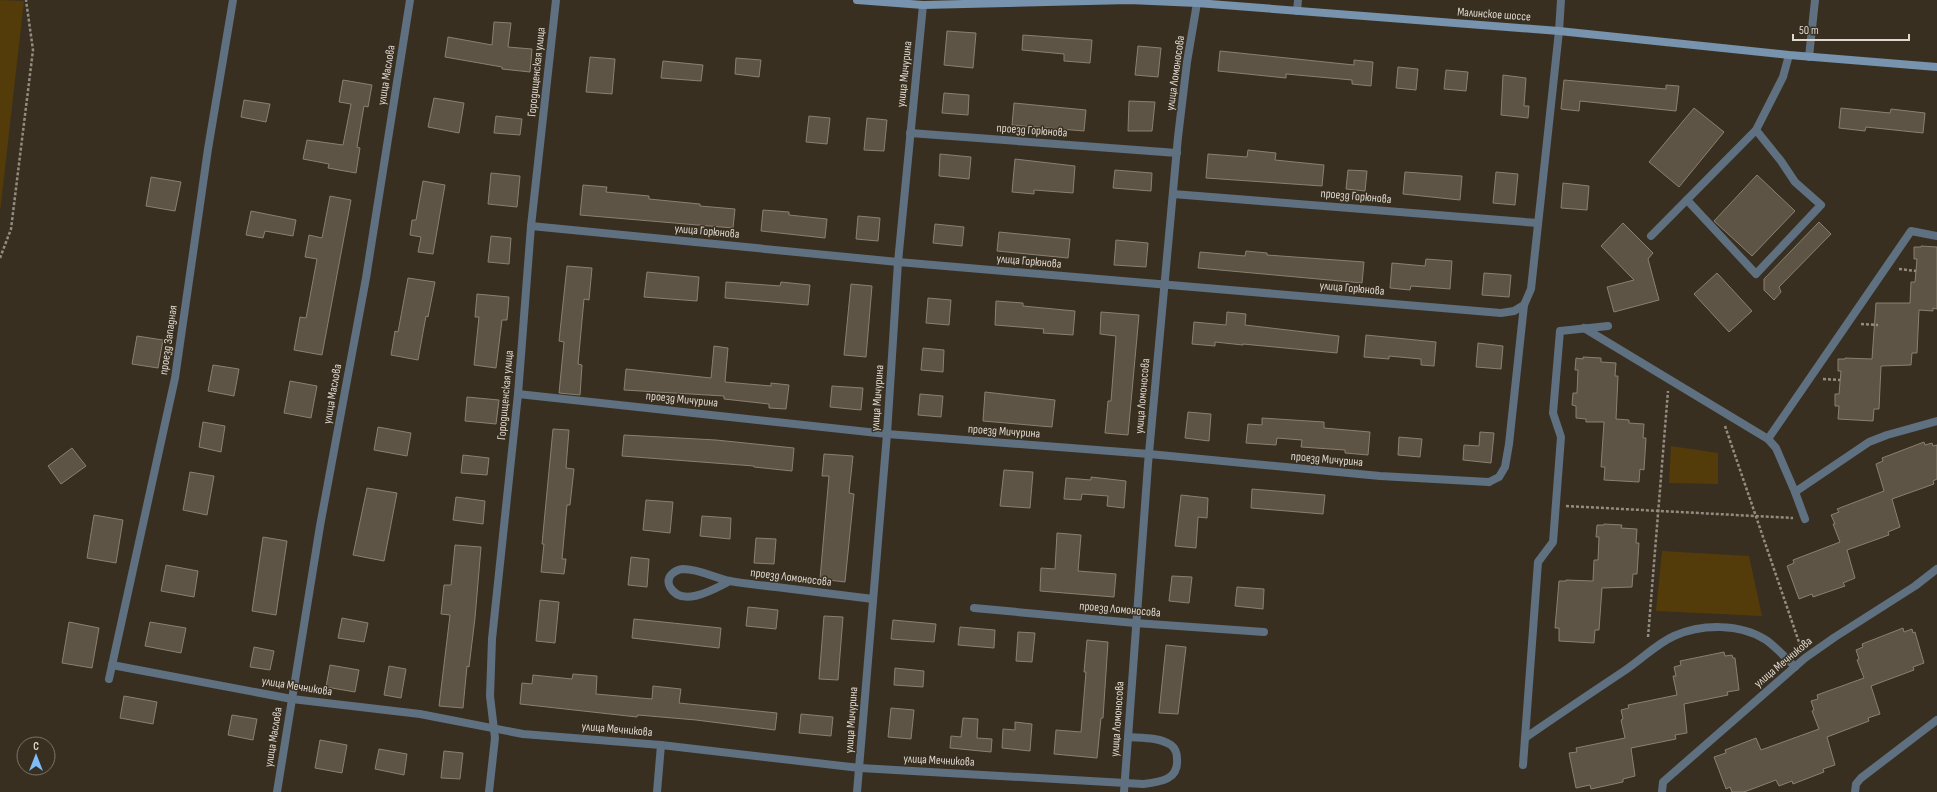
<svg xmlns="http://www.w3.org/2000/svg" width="1937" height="792" font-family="'Sofia Sans Condensed',sans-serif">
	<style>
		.green { fill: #543b0a }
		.building { fill: #5e5445; stroke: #8b8070 }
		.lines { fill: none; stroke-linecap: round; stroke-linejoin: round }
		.path { stroke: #938c80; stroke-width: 2.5; stroke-dasharray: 3 2; stroke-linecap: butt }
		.lane { stroke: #5f7080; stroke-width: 8 }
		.street { stroke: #5f7080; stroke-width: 8 }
		.secondary { stroke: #7893ad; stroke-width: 8 }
		.labels { text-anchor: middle; stroke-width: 3; stroke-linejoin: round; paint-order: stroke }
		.street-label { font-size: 12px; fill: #ded8cf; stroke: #382f21 }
	</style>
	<rect width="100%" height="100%" fill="#382f21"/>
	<g class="green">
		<path d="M0 0 24 1 0 212Z"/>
		<path d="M1671 446 1718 453V484L1669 483Z"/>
		<path d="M1662 551 1749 556 1762 616 1656 611Z"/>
	</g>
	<g class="building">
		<path d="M494 22 511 23 508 47 532 49 530 72 502 69V67L445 57 448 37 492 45Z"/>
		<path d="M947 31 976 33 973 68 944 65Z"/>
		<path d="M1023 35 1092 40 1090 63 1064 61V54L1022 50Z"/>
		<path d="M1138 46 1161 48 1158 77 1135 75Z"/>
		<path d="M1220 51 1354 65V60L1373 62 1371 86 1352 84V80L1286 74V78L1218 71Z"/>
		<path d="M590 57 615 59 612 94 586 92Z"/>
		<path d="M736 58 761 60 759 77 735 74Z"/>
		<path d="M663 61 703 65 701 81 661 78Z"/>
		<path d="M1398 67 1418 69 1416 90 1396 88Z"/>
		<path d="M1446 70 1468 72 1466 91 1444 89Z"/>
		<path d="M1503 75 1526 78 1524 106H1529L1528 118 1501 115Z"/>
		<path d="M343 80 372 85 368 107 364 106 357 147 360 148 356 173 328 168 329 164 303 159 307 140 343 145 351 104 339 102Z"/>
		<path d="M1564 80 1666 89V85L1679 86 1676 111 1580 101 1579 111 1561 109Z"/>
		<path d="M944 93 969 95 968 115 942 113Z"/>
		<path d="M434 98 464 103 459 133 428 127Z"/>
		<path d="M244 100 270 104 266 122 241 117Z"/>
		<path d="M1129 101 1155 102 1152 131H1128Z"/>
		<path d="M1014 103 1086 110 1084 131 1012 125Z"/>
		<path d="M1694 108 1724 132 1679 187 1649 162Z"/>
		<path d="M1841 108 1890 113 1891 109 1925 113 1923 133 1866 127 1865 131 1839 128Z"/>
		<path d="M496 116 522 119 520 135 494 133Z"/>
		<path d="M809 116 830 118 827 144 806 142Z"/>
		<path d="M867 118 887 120 884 151 864 150Z"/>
		<path d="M1248 150 1276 153 1275 160 1324 165 1322 186 1206 178 1208 154 1247 157Z"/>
		<path d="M940 154 971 157 969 179 939 176Z"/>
		<path d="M1015 159 1075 166 1073 193 1034 190V194L1012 192Z"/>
		<path d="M1115 170 1152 173 1151 191 1113 188Z"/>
		<path d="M1348 170 1367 171 1365 191 1346 189Z"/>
		<path d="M1405 172 1462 176 1460 200 1403 194Z"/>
		<path d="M1496 172 1518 174 1515 205 1493 203Z"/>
		<path d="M491 173 520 176 517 207 488 204Z"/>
		<path d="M1757 175 1795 211 1752 256 1714 221Z"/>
		<path d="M151 177 181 182 175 211 146 206Z"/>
		<path d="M423 181 445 185 433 254 418 252 421 237 410 235 412 220H416Z"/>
		<path d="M1563 183 1589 186 1587 210 1561 208Z"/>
		<path d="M583 185 607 187 606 192 649 196V199L700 204V206L735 209 733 228 580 215Z"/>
		<path d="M330 196 351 200 322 355 294 350 300 317 306 318 317 259 305 257 309 235 322 238Z"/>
		<path d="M763 210 789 212V215L827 219 825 238 761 231Z"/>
		<path d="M251 211 296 220 293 236 265 231 263 238 246 235Z"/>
		<path d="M858 216 880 218 878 241 856 239Z"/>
		<path d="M1819 222 1831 234 1779 287 1781 292 1774 300 1764 290V279Z"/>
		<path d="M1623 223 1653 253 1648 259 1659 300 1614 312 1607 287 1634 280 1601 246Z"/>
		<path d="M935 224 964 227 962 246 933 243Z"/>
		<path d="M999 232 1070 239 1068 258 997 251Z"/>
		<path d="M491 236 511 238 509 264 488 262Z"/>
		<path d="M1116 240 1148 243 1146 267 1114 265Z"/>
		<path d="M1921 246 1937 247V309L1933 308V311L1919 310 1917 353H1912L1911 365 1881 366 1879 409H1874L1873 421 1838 419 1839 406H1835V394H1839L1841 371H1838V359H1845V358L1872 359 1876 303H1910L1911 282H1915L1917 259H1914V247H1921Z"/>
		<path d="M1246 251 1267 253V255L1364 262 1362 283 1198 268 1200 252 1245 256Z"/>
		<path d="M1426 259 1452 261 1450 289 1411 286 1410 290 1390 288 1392 263 1425 266Z"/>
		<path d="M567 266 592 268 589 300 584 299 578 364 582 365 580 395 559 393 564 342 559 341Z"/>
		<path d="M647 272 699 277 697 301 644 297Z"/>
		<path d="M1484 273 1511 275 1509 297 1482 295Z"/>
		<path d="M1717 273 1752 311 1729 332 1694 294Z"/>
		<path d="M408 278 435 282 428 317 426 316 418 360 391 355 395 331 398 332Z"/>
		<path d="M726 282 780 286 781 282 810 285 808 305 725 298Z"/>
		<path d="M851 284 872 286 866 357 844 355Z"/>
		<path d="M477 294 509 297 507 320H502L496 368 474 365 479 317H475Z"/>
		<path d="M928 298 951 300 949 325 926 323Z"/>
		<path d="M996 301 1023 303V306L1075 311 1073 335 1043 333 1044 329 995 325Z"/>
		<path d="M1101 312 1139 315 1128 435 1105 433 1108 401H1111L1116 336 1100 334Z"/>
		<path d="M1227 312 1246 314 1245 325 1339 336 1337 353 1243 344V345L1215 342V346L1192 344 1194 322 1226 325Z"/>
		<path d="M1366 335 1436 342 1434 366 1421 365V359L1389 356V359L1364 357Z"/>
		<path d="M137 336 163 340 158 368 132 364Z"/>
		<path d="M1478 343 1503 346 1501 369 1476 367Z"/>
		<path d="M714 346 728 348 725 382 771 386V383L789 385 786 409 769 408V404L724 399V396L624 390 626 369 711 378Z"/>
		<path d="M923 348 944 350 943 372 921 370Z"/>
		<path d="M1583 357 1601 358V362L1616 363 1615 376H1618L1616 419 1629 420V423L1644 424 1643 438H1646L1644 470 1640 469 1639 482 1604 480 1605 467H1601L1604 422H1586V419L1576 418V406L1572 405 1573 393H1577L1578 370H1575L1576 358 1583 359Z"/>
		<path d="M213 365 239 369 234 396 208 391Z"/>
		<path d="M290 381 317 386 311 418 284 413Z"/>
		<path d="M832 386 863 388 861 410 830 407Z"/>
		<path d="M985 392 1055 400 1052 427 983 421Z"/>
		<path d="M920 394 943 396 941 417 918 415Z"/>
		<path d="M467 397 499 400 496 424 465 421Z"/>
		<path d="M1188 412 1211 414 1209 441 1185 438Z"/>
		<path d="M1262 418 1324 422V428L1370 432 1368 455 1345 453V450L1301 447 1302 440 1277 438 1276 445 1246 443 1248 424 1262 425Z"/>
		<path d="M203 422 225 426 221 452 199 447Z"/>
		<path d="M378 427 411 433 407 456 374 450Z"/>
		<path d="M553 429 569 430 566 468 574 469 570 505H567L562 559H566L564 574 541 572 544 544H542Z"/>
		<path d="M1480 432 1494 433 1491 463 1463 460 1464 445 1479 446Z"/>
		<path d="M624 435 716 440 794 448 792 471 754 467V466L622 456Z"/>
		<path d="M1399 437 1422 439 1420 457 1398 455Z"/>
		<path d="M1924 442 1925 445 1932 443 1933 446 1937 445V479L1933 481 1934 484 1892 499 1900 527 1888 532 1889 535 1847 550 1855 578 1843 583 1845 586 1813 597 1812 594 1799 599 1787 566 1794 563 1793 560 1840 542 1833 524H1835L1831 515 1839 512 1837 509 1884 491 1876 464 1883 461 1882 458Z"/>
		<path d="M72 448 86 466 61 484 48 466Z"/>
		<path d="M824 454 853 456 849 493 854 494 845 582 820 579 829 476H822Z"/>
		<path d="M463 455 489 458 487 475 461 473Z"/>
		<path d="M1004 470 1033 472 1030 508 1000 506Z"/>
		<path d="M190 472 214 476 207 515 183 510Z"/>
		<path d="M1091 477 1126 481 1124 508 1107 506 1108 496 1082 494 1081 500 1064 499 1066 478 1091 480Z"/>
		<path d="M367 488 397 493 384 561 353 555Z"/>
		<path d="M1252 489 1325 495 1323 514 1251 508Z"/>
		<path d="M1181 495 1208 498 1207 518 1198 517 1196 548 1175 546Z"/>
		<path d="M456 497 485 501 483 524 453 520Z"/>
		<path d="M646 500 673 502 670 533 643 530Z"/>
		<path d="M94 515 123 520 116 563 87 558Z"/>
		<path d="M702 516 731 518 730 539 700 536Z"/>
		<path d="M1604 524 1622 525 1621 528 1637 529 1636 543H1639L1637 574H1633L1632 587 1602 588 1599 630H1595L1594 643 1559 641V628H1555L1559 581H1566V580L1593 581 1594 560H1598L1599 537H1596L1597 525H1604Z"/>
		<path d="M1057 533 1081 535 1078 571 1116 574 1114 597 1040 591 1041 568 1055 569Z"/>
		<path d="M263 537 287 541 276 615 252 611Z"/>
		<path d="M756 538 776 539 774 564 754 563Z"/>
		<path d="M455 545 481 547 475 618 469 667 467 666 463 708 439 706 450 615 441 614 444 585H451Z"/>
		<path d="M631 557 649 559 647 587 628 585Z"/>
		<path d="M166 565 198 571 194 597 161 591Z"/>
		<path d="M1172 576 1192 577 1189 603 1169 601Z"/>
		<path d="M1237 587 1264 589 1263 609 1235 606Z"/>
		<path d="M540 600 559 602 555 643 536 641Z"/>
		<path d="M748 607 778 610 776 629 746 626Z"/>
		<path d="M824 616 843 617 838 680 819 679Z"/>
		<path d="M342 618 368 623 364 642 338 638Z"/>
		<path d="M634 619 721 628 719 648 632 638Z"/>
		<path d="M893 620 936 624 934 642 891 639Z"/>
		<path d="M69 622 99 628 92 668 62 663Z"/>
		<path d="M150 622 186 628 181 653 145 646Z"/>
		<path d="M960 627 995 630 994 648 958 645Z"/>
		<path d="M1903 628 1904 632 1912 629 1913 633 1915 632 1924 663 1913 667 1914 670 1871 686 1880 714 1868 718 1869 721 1827 737 1835 765 1823 769 1824 772 1793 784 1792 781 1779 786 1776 780 1744 792H1732L1730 787 1726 789 1714 757 1726 753 1725 750 1756 738 1761 750 1819 729 1812 711 1814 710 1811 701 1818 699 1817 695 1864 678 1857 660 1859 659 1856 650 1863 647 1862 644Z"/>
		<path d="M1018 632 1035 633 1032 662 1016 661Z"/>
		<path d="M1087 640 1108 642 1103 718H1101L1097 758 1054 754 1056 730 1081 732 1086 672H1084Z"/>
		<path d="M1166 645 1186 647 1178 714 1159 713Z"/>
		<path d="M254 647 274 651 270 670 250 667Z"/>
		<path d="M1724 652 1725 656 1732 655 1733 658H1735L1739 690 1727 692 1728 695 1684 704 1687 733 1675 735 1676 739 1631 748 1635 776 1623 779V782L1591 789 1590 785 1576 788 1569 753 1577 752 1576 748 1625 738 1621 720 1623 719 1621 710 1629 708 1628 705 1677 695 1673 676H1676L1674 667 1681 665 1680 661Z"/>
		<path d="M330 665 359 670 355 692 326 687Z"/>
		<path d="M389 666 406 669 401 698 384 695Z"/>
		<path d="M895 668 924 671 923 687 894 685Z"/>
		<path d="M573 674 597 676 596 694 652 699 653 686 681 689 679 703 777 713 775 730 696 720 638 715 637 717 520 704 522 683 532 684 533 675 572 679Z"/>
		<path d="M124 696 157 702 153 724 120 718Z"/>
		<path d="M891 708 914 710 911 739 888 737Z"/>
		<path d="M801 714 833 717 831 736 799 733Z"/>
		<path d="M232 715 257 719 253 740 228 735Z"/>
		<path d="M963 718 978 719 977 738 992 739 991 752 950 748 951 736 961 737Z"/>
		<path d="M1015 722 1032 724 1030 751 1002 748 1003 729 1015 730Z"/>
		<path d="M320 740 347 745 342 773 315 768Z"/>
		<path d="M379 749 407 754 404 775 375 769Z"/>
		<path d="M444 751 463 753 460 779 441 778Z"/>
	</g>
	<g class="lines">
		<g class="path">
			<path d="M0 258 11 229 33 50 26 0"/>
			<path d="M1899 269 1916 271"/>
			<path d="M1861 324 1878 325"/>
			<path d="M1823 379 1840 380"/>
			<path d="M1725 426 1801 648"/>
			<path d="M1566 506 1793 518"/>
			<path d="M1648 637 1668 391"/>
		</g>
		<g class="lane">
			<path d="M1297 11 1298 0"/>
			<path d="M1687 200 1756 274 1821 205 1795 182 1781 161 1756 130"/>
			<path d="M1651 236 1756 130 1783 77 1789 55"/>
			<path d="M1584 328 1768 439 1776 448 1795 492"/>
			<path d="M1768 439 1911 231 1937 236"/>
			<path d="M1489 482 1499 477 1505 467 1509 444 1524 305 1531 289 1559 31"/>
			<path d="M1805 519 1795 492 1869 442 1887 435 1937 421"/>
			<path d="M730 581C716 588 682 609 670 587 665 577 674 570 683 569 699 569 715 578 730 581 745 584 761 585 776 587 808 591 840 595 873 599"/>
			<path d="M1525 738C1558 715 1591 693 1624 671 1641 660 1656 644 1674 636 1701 624 1740 623 1766 640 1776 647 1786 658 1795 667"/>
			<path d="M1523 765 1538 562 1553 542 1561 437 1553 413 1560 331 1608 326"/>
		</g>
		<g class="street">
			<path d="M1559 31 1561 0"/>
			<path d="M1809 57 1815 0"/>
			<path d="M910 133 1177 153"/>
			<path d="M1173 194 1538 223"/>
			<path d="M531 226 898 262 1501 313 1514 311 1524 305"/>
			<path d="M518 394 887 434 1149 454 1380 476 1489 482"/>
			<path d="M974 608 1135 623 1264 632"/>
			<path d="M112 665 292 699 420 714 523 734 661 745 860 768 1143 784C1160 782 1179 780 1177 759 1177 754 1175 748 1171 745 1159 737 1142 738 1128 737"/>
			<path d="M109 679 175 378 208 149 233 0"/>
			<path d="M277 792 320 526 366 278 410 0"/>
			<path d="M489 792 495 738 490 696 492 639 518 394 531 226 556 0"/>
			<path d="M657 792 661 745"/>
			<path d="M857 792 887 434 898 262 923 5"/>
			<path d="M1124 792 1148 464 1178 137 1187 62 1197 3"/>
			<path d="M1662 792 1663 782 1805 658 1835 637 1915 586 1937 569"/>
			<path d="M1855 792 1856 784 1861 778 1937 720"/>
		</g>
		<path class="secondary" d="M857 0 923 5 1129 0 1197 3 1559 31 1789 55 1937 67"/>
	</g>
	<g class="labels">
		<g class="street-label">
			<text transform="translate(1494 14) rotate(4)" y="4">Малинское шоссе</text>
			<text transform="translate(536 72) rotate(-84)" y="4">Городищенская улица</text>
			<text transform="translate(1175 73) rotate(-82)" y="4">улица Ломоносова</text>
			<text transform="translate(904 74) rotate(-84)" y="4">улица Мичурина</text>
			<text transform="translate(386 75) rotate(-81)" y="4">улица Маслова</text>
			<text transform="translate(1032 130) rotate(4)" y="4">проезд Горюнова</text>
			<text transform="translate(1356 196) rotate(5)" y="4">проезд Горюнова</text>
			<text transform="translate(707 231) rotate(5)" y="4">улица Горюнова</text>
			<text transform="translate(1029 261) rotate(5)" y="4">улица Горюнова</text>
			<text transform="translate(1352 288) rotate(5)" y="4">улица Горюнова</text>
			<text transform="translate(168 340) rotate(-82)" y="4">проезд Западная</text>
			<text transform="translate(332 394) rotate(-80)" y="4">улица Маслова</text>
			<text transform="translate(505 395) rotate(-85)" y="4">Городищенская улица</text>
			<text transform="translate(1142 396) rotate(-85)" y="4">улица Ломоносова</text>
			<text transform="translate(877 398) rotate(-86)" y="4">улица Мичурина</text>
			<text transform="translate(682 399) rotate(6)" y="4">проезд Мичурина</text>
			<text transform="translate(1004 431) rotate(4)" y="4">проезд Мичурина</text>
			<text transform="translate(1327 459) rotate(5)" y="4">проезд Мичурина</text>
			<text transform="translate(791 577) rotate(7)" y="4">проезд Ломоносова</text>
			<text transform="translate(1120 609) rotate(5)" y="4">проезд Ломоносова</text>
			<text transform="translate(1783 662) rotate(-40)" y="4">улица Мечникова</text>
			<text transform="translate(297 686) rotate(9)" y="4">улица Мечникова</text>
			<text transform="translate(1117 719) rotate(-86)" y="4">улица Ломоносова</text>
			<text transform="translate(851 720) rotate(-86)" y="4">улица Мичурина</text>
			<text transform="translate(617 729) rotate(5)" y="4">улица Мечникова</text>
			<text transform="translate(273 737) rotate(-81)" y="4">улица Маслова</text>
			<text transform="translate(939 760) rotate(3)" y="4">улица Мечникова</text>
		</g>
	</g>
	<g transform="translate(36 756)"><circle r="19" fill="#382f21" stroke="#7a7367"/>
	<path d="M0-3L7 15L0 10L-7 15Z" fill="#7ebdf9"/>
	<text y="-6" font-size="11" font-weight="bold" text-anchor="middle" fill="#ded8cf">С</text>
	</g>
	<path d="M1793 34v6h116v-6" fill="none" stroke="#ded8cf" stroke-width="2"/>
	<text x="1799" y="34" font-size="12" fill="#ded8cf" stroke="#382f21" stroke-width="3" paint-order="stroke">50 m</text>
</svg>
